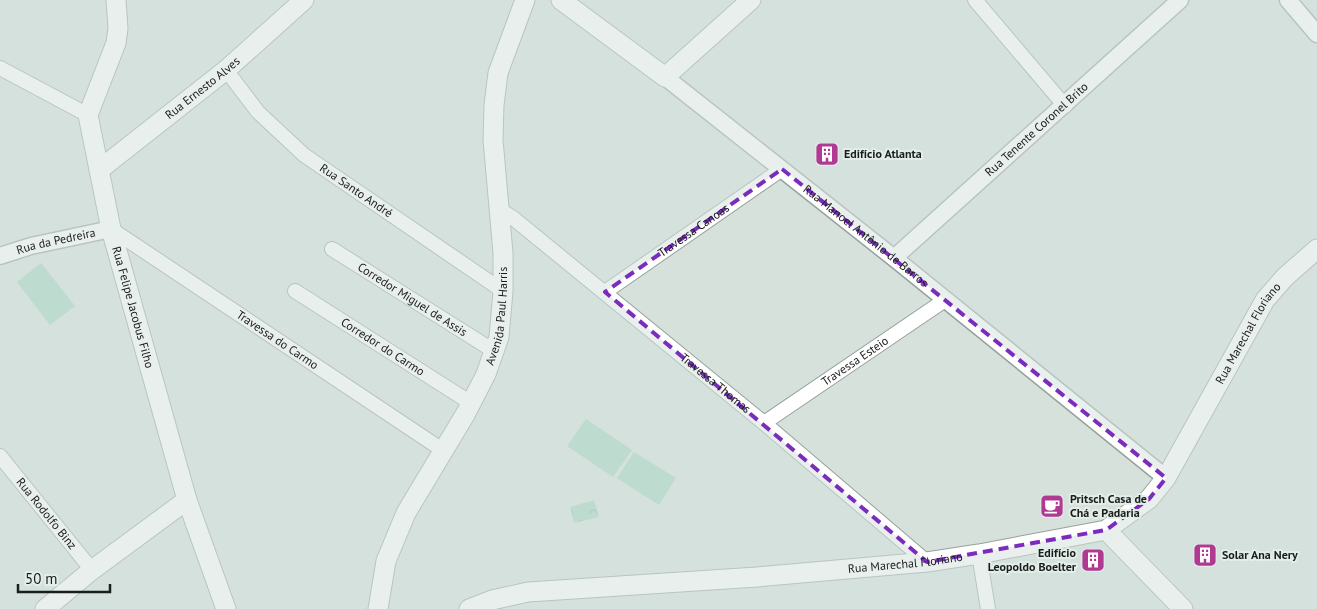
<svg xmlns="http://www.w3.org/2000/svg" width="1317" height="609" font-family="'PT Sans',sans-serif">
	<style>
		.forest { fill: url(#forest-crowns) }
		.pitch { fill: #a0d2bc }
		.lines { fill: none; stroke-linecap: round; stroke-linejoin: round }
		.minor-casing { stroke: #97a19c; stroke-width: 16 }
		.tertiary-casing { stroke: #97a19c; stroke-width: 19 }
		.secondary-casing { stroke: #97a19c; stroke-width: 21 }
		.minor { stroke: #fff; stroke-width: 14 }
		.tertiary { stroke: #fff; stroke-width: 16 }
		.secondary { stroke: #fff; stroke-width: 19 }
		.marked { fill: none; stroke: #7b2cbf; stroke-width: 4; stroke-dasharray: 10 6; stroke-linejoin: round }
		.labels { text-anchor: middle; stroke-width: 4; stroke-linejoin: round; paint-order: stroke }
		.street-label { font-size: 12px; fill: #191d1b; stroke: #e3eee9 }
		.poi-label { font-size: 12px; font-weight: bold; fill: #191d1b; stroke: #e3eee9; text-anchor: start }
	</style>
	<defs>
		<pattern id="forest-crowns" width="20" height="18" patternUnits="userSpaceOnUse" patternTransform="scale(1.25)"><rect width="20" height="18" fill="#a0d2bc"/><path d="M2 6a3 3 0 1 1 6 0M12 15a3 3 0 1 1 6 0" fill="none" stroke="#89b4a1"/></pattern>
	</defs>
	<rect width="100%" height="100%" fill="#d6e1dc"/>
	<path class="forest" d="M594 500 599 517 574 523 570 507Z"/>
	<g class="pitch">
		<path d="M41 263 75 306 50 325 17 282Z"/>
		<path d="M586 419 632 450 613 477 567 446Z"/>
		<path d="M634 452 676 478 659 505 617 478Z"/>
	</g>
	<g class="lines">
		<g class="minor-casing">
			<g id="minor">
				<path d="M975 0 1065 106"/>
				<path d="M0 68 88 115"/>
				<path id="s1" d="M226 70 258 112 304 155 503 291"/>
				<path id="s2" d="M499 209 513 218 764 423 927 562"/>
				<path id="s3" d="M111 229 444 451"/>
				<path id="s4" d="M332 249 494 351"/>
				<path id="s5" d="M295 291 471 403"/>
				<path id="s6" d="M605 292 782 169"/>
				<path id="s7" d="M764 423 945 300"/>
				<path id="s8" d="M0 456 92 570"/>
				<path d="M979 554 988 609"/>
			</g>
		</g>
		<g class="tertiary-casing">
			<g id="tertiary">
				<path d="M1288 0 1317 34"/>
				<path id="s9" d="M665 77 894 258 1166 478"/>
				<path id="s10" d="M0 256 31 246 111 229"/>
				<path id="s11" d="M894 258 1180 0"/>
			</g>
		</g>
		<g class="secondary-casing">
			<g id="secondary">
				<path id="s12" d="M116 0 118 28 116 43 88 115 111 229 187 500 226 609"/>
				<path d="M561 0 665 77 751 0"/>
				<path id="s13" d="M99 170 226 70 304 0"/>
				<path d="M1106 530 1183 609"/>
				<path d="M45 609 92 570 187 500"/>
				<path id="s14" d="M378 609 386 561 406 513 466 413 486 374 499 337 503 291V253L493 140 494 105 498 73 525 0"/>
				<path id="s15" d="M469 609 492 600 528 592 757 577 927 562 979 554 1106 530 1149 499 1166 478 1265 300 1285 277 1317 249"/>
			</g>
		</g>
		<use href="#minor" class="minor"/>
		<use href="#tertiary" class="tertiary"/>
		<use href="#secondary" class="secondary"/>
	</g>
	<path d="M0 0H1317V609H0ZM782 169 1166 478 1149 499 1106 530 927 562 605 292Z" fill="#d6e1dc" fill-opacity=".55" fill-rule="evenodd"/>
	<path class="marked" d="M782 169 1166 478 1149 499 1106 530 927 562 605 292Z"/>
	<defs>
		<g id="building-square" transform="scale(1.25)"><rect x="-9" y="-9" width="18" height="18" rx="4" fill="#b03a91" stroke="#e3eee9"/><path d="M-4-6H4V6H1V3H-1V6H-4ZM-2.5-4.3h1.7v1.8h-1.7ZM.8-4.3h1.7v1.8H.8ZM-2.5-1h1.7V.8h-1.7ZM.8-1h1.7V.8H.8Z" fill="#fff"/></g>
		<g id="cafe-square" transform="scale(1.25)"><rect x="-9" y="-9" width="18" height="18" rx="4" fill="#b03a91" stroke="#e3eee9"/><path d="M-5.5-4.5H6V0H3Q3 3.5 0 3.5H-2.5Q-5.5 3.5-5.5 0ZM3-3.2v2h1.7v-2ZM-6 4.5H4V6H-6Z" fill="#fff"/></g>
	</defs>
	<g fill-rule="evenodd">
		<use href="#building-square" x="827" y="154"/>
		<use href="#cafe-square" x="1052" y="506"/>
		<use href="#building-square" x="1205" y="555"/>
		<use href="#building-square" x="1093" y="560"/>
	</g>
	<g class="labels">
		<g class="street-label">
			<text dy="4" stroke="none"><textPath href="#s13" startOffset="132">Rua Ernesto Alves</textPath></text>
			<text dy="4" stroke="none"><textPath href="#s11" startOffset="192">Rua Tenente Coronel Brito</textPath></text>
			<text dy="4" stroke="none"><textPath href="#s1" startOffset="179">Rua Santo André</textPath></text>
			<text dy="4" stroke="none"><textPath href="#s6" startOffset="108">Travessa Canoas</textPath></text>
			<text dy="4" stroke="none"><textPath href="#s9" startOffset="256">Rua Manoel Antônio de Barros</textPath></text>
			<text dy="4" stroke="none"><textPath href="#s10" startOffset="58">Rua da Pedreira</textPath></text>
			<text dy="4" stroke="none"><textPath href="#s4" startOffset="95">Corredor Miguel de Assis</textPath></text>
			<text dy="4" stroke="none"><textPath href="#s12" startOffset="318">Rua Felipe Jacobus Filho</textPath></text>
			<text dy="4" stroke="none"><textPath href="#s14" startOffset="321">Avenida Paul Harris</textPath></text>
			<text dy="4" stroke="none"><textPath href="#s15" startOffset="890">Rua Marechal Floriano</textPath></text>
			<text dy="4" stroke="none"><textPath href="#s3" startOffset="200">Travessa do Carmo</textPath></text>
			<text dy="4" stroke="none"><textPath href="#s5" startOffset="104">Corredor do Carmo</textPath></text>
			<text dy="4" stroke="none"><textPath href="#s7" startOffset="110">Travessa Esteio</textPath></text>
			<text dy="4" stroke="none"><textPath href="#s2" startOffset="278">Travessa Thomas</textPath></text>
			<text dy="4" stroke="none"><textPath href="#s8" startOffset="74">Rua Rodolfo Binz</textPath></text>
			<text dy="4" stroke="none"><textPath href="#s15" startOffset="440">Rua Marechal Floriano</textPath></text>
		</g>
		<g class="poi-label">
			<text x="844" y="158">Edifício Atlanta</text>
			<text x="1070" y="503">Pritsch Casa de<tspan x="1070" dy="14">Chá e Padaria</tspan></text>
			<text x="1076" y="557" text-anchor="end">Edifício<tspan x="1076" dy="14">Leopoldo Boelter</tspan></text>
			<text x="1222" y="559">Solar Ana Nery</text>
		</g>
	</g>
	<path d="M18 584v8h92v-8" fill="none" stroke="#191d1b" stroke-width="2.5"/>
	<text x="25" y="584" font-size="15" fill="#191d1b" stroke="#e3eee9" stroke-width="4" paint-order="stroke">50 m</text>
</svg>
